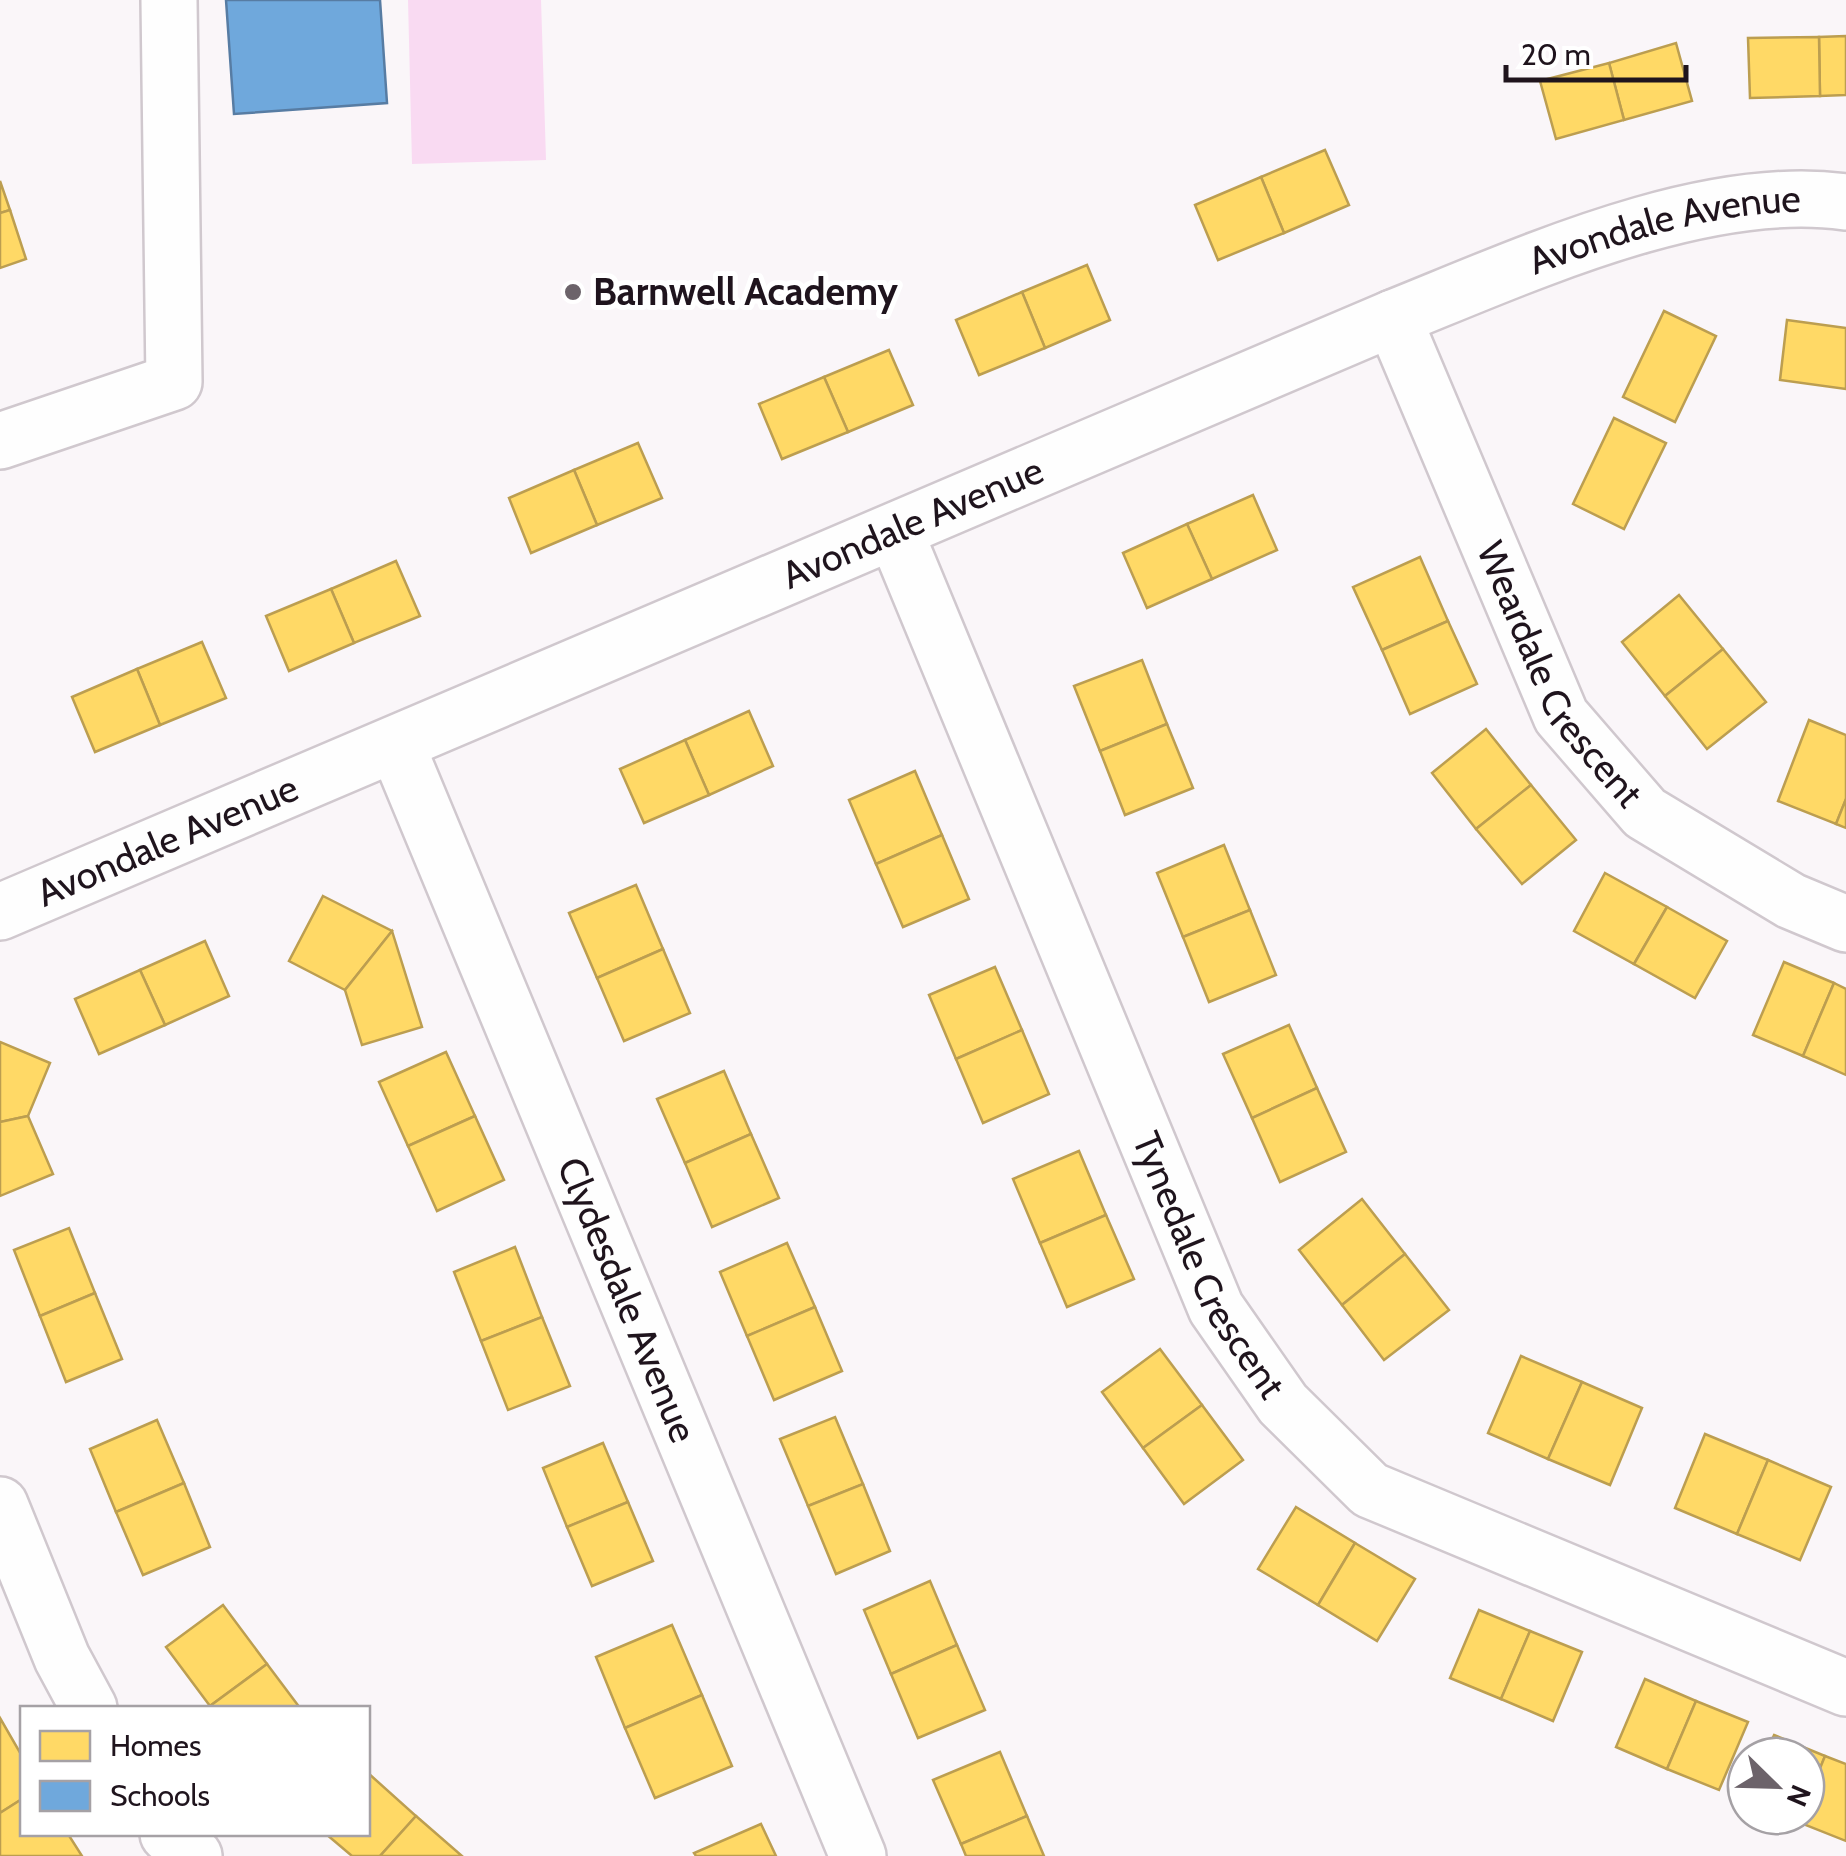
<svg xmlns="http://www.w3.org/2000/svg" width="1846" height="1856" font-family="Cabin,sans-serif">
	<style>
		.pitch { fill: #f9daf2 }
		.homes { fill: #ffd966; stroke: #bc9e50; stroke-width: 2.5 }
		.schools { fill: #6fa8dc; stroke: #577ca3; stroke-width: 2.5 }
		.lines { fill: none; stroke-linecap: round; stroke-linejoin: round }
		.minor-casing { stroke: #d0c8ce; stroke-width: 60 }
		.minor { stroke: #fefefe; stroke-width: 55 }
		.poi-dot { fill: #6c636a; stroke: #fff; stroke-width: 4 }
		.labels { text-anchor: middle; stroke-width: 10; stroke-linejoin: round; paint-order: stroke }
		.street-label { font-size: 38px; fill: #1f141d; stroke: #fff }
		.poi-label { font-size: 38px; font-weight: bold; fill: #1f141d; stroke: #fff; text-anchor: start }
	</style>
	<rect width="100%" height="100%" fill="#faf6f9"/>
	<path class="pitch" d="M408 0H541L546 160 412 164Z"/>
	<g class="homes">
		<path d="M1846 36V95L1820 96 1819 37Z"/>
		<path d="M1819 37 1820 96 1750 98 1748 38Z"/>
		<path d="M1676 43 1692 101 1624 120 1609 63Z"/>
		<path d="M1609 63 1624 120 1556 139 1540 81Z"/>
		<path d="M1325 150 1349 205 1284 233 1261 177Z"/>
		<path d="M1261 177 1284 233 1218 260 1195 205Z"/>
		<path d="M0 181 10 210 0 213Z"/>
		<path d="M10 210 26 259 0 268V213Z"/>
		<path d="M1087 265 1110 320 1045 348 1022 292Z"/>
		<path d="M1022 292 1045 348 979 375 956 320Z"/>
		<path d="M1664 311 1716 336 1675 422 1623 397Z"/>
		<path d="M1787 320 1846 328V389L1780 380Z"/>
		<path d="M889 350 913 405 848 432 824 377Z"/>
		<path d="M824 377 848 432 782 459 759 404Z"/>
		<path d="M1614 418 1666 443 1624 529 1573 504Z"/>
		<path d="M638 443 662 498 597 525 574 470Z"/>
		<path d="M574 470 597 525 531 553 509 498Z"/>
		<path d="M1253 495 1277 550 1212 579 1187 524Z"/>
		<path d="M1187 524 1212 579 1147 608 1123 553Z"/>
		<path d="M1420 557 1448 621 1382 650 1353 587Z"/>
		<path d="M396 561 420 616 354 643 331 589Z"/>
		<path d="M331 589 354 643 289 671 266 616Z"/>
		<path d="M1679 595 1723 649 1665 696 1622 642Z"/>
		<path d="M1448 621 1477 684 1410 714 1382 650Z"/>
		<path d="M202 642 226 698 160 725 137 669Z"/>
		<path d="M1723 649 1766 702 1707 749 1665 696Z"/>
		<path d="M1142 660 1167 724 1100 751 1074 686Z"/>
		<path d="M137 669 160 725 95 752 72 697Z"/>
		<path d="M749 711 773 766 709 795 685 740Z"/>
		<path d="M1809 720 1846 735V799L1836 824 1778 801Z"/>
		<path d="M1167 724 1193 788 1125 815 1100 751Z"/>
		<path d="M1486 729 1531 785 1476 829 1432 773Z"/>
		<path d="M685 740 709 795 644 823 620 769Z"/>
		<path d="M915 771 942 835 876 864 849 800Z"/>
		<path d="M1531 785 1576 840 1522 884 1476 829Z"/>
		<path d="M1846 799V828L1836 824Z"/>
		<path d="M942 835 969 899 903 927 876 864Z"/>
		<path d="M1224 845 1250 910 1183 937 1157 873Z"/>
		<path d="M1605 873 1667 907 1634 964 1574 931Z"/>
		<path d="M636 885 663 949 597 978 569 913Z"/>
		<path d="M323 896 392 931 345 990 289 961Z"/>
		<path d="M1667 907 1727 941 1695 998 1634 964Z"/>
		<path d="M1250 910 1276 975 1209 1002 1183 937Z"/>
		<path d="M392 931 422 1027 362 1045 345 990Z"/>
		<path d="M205 941 229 996 165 1025 140 970Z"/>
		<path d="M663 949 690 1013 624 1041 597 978Z"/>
		<path d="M1784 962 1834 983 1803 1056 1753 1035Z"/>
		<path d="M995 967 1022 1030 956 1059 929 995Z"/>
		<path d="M140 970 165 1025 99 1054 75 999Z"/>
		<path d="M1834 983 1846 989V1075L1803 1056Z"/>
		<path d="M1289 1025 1317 1088 1252 1118 1223 1054Z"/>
		<path d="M1022 1030 1049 1094 983 1123 956 1059Z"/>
		<path d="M0 1042 50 1063 28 1116 0 1122Z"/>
		<path d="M446 1052 475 1116 408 1146 379 1082Z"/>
		<path d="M724 1071 751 1134 685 1163 657 1099Z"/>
		<path d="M1317 1088 1346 1152 1280 1182 1252 1118Z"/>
		<path d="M28 1116 53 1174 0 1196V1122Z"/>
		<path d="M475 1116 504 1180 437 1211 408 1146Z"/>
		<path d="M751 1134 779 1198 712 1227 685 1163Z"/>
		<path d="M1079 1151 1106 1215 1040 1243 1013 1179Z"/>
		<path d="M1362 1199 1405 1254 1342 1305 1299 1250Z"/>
		<path d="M1106 1215 1134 1279 1067 1307 1040 1243Z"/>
		<path d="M69 1228 95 1293 40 1316 14 1250Z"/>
		<path d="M787 1243 815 1307 747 1336 720 1272Z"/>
		<path d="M515 1247 542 1317 481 1341 454 1272Z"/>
		<path d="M1405 1254 1449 1310 1384 1360 1342 1305Z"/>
		<path d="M95 1293 122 1359 66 1382 40 1316Z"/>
		<path d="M815 1307 842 1371 774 1400 747 1336Z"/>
		<path d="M542 1317 570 1386 508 1410 481 1341Z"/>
		<path d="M1160 1349 1202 1405 1143 1448 1102 1392Z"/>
		<path d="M1521 1356 1582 1382 1548 1459 1488 1433Z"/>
		<path d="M1582 1382 1642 1408 1610 1485 1548 1459Z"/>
		<path d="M1202 1405 1243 1460 1184 1504 1143 1448Z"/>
		<path d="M835 1417 863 1484 808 1506 780 1439Z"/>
		<path d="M157 1420 184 1483 116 1512 90 1449Z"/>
		<path d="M1705 1434 1768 1460 1737 1534 1675 1508Z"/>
		<path d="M603 1443 628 1502 567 1527 543 1468Z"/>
		<path d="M1768 1460 1831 1487 1800 1560 1737 1534Z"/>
		<path d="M184 1483 210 1547 143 1575 116 1512Z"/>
		<path d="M863 1484 890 1551 836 1574 808 1506Z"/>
		<path d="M628 1502 653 1561 592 1586 567 1527Z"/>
		<path d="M1296 1507 1355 1543 1318 1605 1258 1569Z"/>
		<path d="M1355 1543 1415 1579 1377 1641 1318 1605Z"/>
		<path d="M930 1581 957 1645 891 1674 864 1610Z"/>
		<path d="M223 1605 267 1664 210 1706 166 1647Z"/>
		<path d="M1479 1610 1530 1631 1501 1699 1450 1678Z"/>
		<path d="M672 1625 702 1695 625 1728 596 1657Z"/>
		<path d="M1530 1631 1582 1652 1553 1721 1501 1699Z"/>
		<path d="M957 1645 985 1710 918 1738 891 1674Z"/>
		<path d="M267 1664 300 1708H212L210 1706Z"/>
		<path d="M1645 1679 1696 1701 1667 1769 1616 1747Z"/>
		<path d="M702 1695 732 1766 655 1798 625 1728Z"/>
		<path d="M1696 1701 1748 1722 1719 1790 1667 1769Z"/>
		<path d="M0 1718 22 1756V1799L0 1813Z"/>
		<path d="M1774 1735 1825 1756 1806 1803V1756H1765Z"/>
		<path d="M1000 1752 1027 1816 961 1844 933 1780Z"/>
		<path d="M1825 1756 1846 1764V1841L1798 1822 1806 1816V1803Z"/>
		<path d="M368 1773 416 1816 380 1856H352L326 1834H368Z"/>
		<path d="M22 1799V1834H68L82 1856H0V1813Z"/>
		<path d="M416 1816 462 1856H380Z"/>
		<path d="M1027 1816 1044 1856H966L961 1844Z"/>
		<path d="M761 1824 776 1856H696L694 1853Z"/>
	</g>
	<path class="schools" d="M226 0H380L387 103 234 114Z"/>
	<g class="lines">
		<g class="minor-casing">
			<g id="minor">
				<path id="s1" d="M1393 318 1561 716 1645 813 1791 901 1846 924"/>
				<path d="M0 441 174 382 169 0"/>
				<path id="s2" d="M895 532 1216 1308 1283 1404 1370 1490 1846 1688"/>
				<path id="s3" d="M396 744 858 1856"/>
				<path id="s4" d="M0 912 1393 318C1523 266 1703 182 1846 202"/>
				<path d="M0 1505 62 1658 89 1708"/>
				<path d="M168 1834 194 1856"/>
			</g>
		</g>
		<use href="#minor" class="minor"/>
	</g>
	<circle class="poi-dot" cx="573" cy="292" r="10"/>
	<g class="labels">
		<g class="street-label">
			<text dy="13" stroke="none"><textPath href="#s4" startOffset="1802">Avondale Avenue</textPath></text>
			<text dy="13" stroke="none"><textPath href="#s4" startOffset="992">Avondale Avenue</textPath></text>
			<text dy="13" stroke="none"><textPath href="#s1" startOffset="395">Weardale Crescent</textPath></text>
			<text dy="13" stroke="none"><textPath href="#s4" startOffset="182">Avondale Avenue</textPath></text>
			<text dy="13" stroke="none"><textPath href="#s2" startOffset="798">Tynedale Crescent</textPath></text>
			<text dy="13" stroke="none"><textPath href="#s3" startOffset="602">Clydesdale Avenue</textPath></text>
		</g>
		<g class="poi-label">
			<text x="593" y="305">Barnwell Academy</text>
		</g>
	</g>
	<rect x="20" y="1706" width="350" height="130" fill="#ffffff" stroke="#a5a1a5" stroke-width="2.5"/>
	<rect x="40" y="1731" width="50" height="30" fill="#ffd966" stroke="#a5a1a5" stroke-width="2.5"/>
	<text x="110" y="1756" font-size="30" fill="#1f141d">Homes</text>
	<rect x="40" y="1781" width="50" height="30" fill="#6fa8dc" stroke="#a5a1a5" stroke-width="2.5"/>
	<text x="110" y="1806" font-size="30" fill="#1f141d">Schools</text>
	<g transform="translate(1776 1786) rotate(113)"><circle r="48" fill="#ffffff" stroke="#a5a1a5" stroke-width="2.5"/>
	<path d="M0-8L18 38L0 25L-18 38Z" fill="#6c636a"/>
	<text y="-15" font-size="28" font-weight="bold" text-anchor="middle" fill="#1f141d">N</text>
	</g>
	<path d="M1506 65v15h180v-15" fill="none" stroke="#1f141d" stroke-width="5"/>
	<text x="1521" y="65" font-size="30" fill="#1f141d" stroke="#ffffff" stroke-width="8" paint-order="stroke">20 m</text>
</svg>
